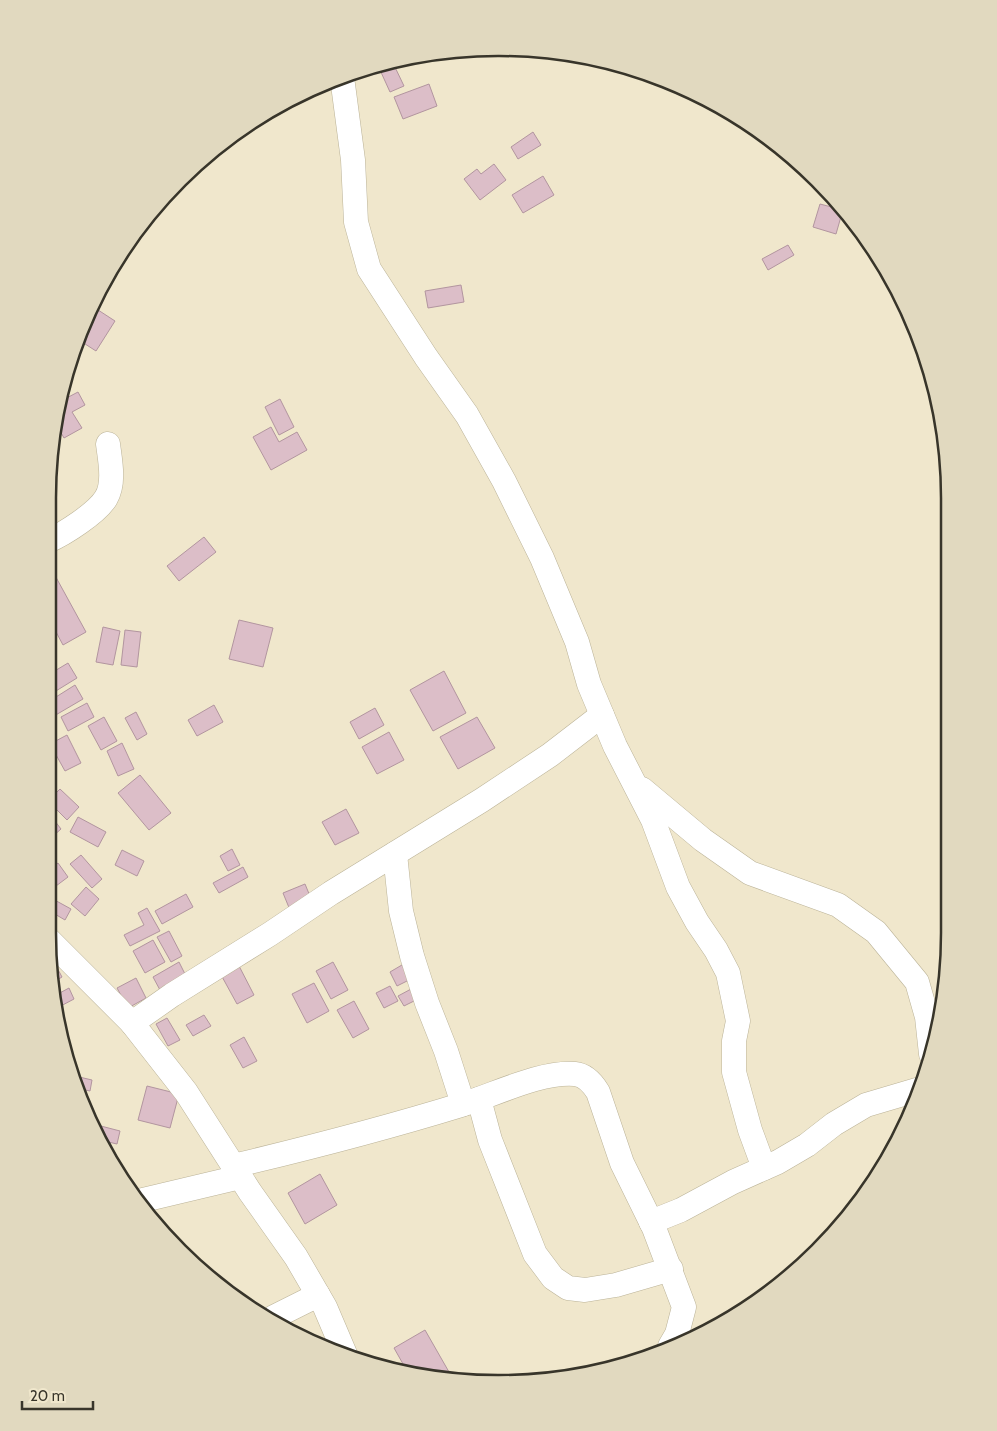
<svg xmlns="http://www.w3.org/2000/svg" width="997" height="1431" font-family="Cabin,sans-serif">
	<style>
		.building { fill: #dcbec8; stroke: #b2959f }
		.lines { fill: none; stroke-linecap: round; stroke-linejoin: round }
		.minor-casing { stroke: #bbb398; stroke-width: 25 }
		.minor { stroke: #fff; stroke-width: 24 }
		.rim { fill: none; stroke: #38352a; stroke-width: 2.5 }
	</style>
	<rect width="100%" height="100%" fill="#f0e7cc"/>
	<g class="building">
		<path d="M393 63 404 86 390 92 380 70Z"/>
		<path d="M429 84 437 106 403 119 394 97Z"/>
		<path d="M533 132 541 145 518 159 511 147Z"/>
		<path d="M494 164 506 180 480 200 464 179 477 169 481 174Z"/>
		<path d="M543 176 554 195 523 213 512 195Z"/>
		<path d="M820 204 839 209 842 213 836 234 813 227Z"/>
		<path d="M788 245 794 255 768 270 762 259Z"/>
		<path d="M461 285 464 302 428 308 425 291Z"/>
		<path d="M95 308 115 321 96 351 82 342Z"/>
		<path d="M78 392 85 405 72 412 82 428 64 438 55 422 56 411 59 402Z"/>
		<path d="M280 399 294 427 279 435 265 407Z"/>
		<path d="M271 427 279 442 297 432 307 450 271 470 253 437Z"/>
		<path d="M204 537 216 552 179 581 167 566Z"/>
		<path d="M52 570 86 632 63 645 48 617V572Z"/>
		<path d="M239 620 273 628 263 667 229 659Z"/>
		<path d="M103 627 120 631 113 665 96 662Z"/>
		<path d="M125 630 141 632 137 667 121 665Z"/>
		<path d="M68 663 77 678 51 694 48 687V675Z"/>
		<path d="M444 671 466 713 433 731 410 690Z"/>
		<path d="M75 685 83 699 54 716 48 702Z"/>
		<path d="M87 703 94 717 68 731 61 717Z"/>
		<path d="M214 705 223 722 197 736 188 720Z"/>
		<path d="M375 708 384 725 359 739 350 722Z"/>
		<path d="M136 712 147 734 137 740 125 718Z"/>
		<path d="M104 717 117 741 101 750 88 726Z"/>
		<path d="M477 717 495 748 458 769 440 737Z"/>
		<path d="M389 732 404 760 377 774 362 747Z"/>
		<path d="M67 735 81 763 65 771 50 744Z"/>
		<path d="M122 743 134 769 118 776 107 751Z"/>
		<path d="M140 775 171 813 149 830 118 793Z"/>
		<path d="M60 789 79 807 67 820 48 801Z"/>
		<path d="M346 809 359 833 335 845 322 822Z"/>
		<path d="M48 812 61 829 52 837 48 832Z"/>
		<path d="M78 817 106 832 98 847 70 832Z"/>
		<path d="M232 849 240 865 228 871 220 856Z"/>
		<path d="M122 850 144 861 137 876 115 865Z"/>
		<path d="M81 855 102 879 92 888 70 864Z"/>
		<path d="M58 863 68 877 48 892V871Z"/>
		<path d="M243 867 248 877 219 893 213 883Z"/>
		<path d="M305 884 312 901 290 910 283 893Z"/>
		<path d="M86 887 99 899 85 916 71 904Z"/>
		<path d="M186 894 193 907 162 924 155 911Z"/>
		<path d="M51 898 71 909 65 920 48 910V904Z"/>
		<path d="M147 908 160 931 130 946 124 935 144 925 138 913Z"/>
		<path d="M169 931 182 956 171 962 157 937Z"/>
		<path d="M153 940 165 962 145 973 133 951Z"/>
		<path d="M53 960 62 977 54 982 51 961Z"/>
		<path d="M179 962 186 976 160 990 153 977Z"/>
		<path d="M333 962 348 990 331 999 316 971Z"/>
		<path d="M407 962 415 977 397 986 390 972Z"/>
		<path d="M238 964 254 995 237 1004 220 973Z"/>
		<path d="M136 978 146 998 128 1008 117 988Z"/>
		<path d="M314 983 329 1011 307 1023 292 994Z"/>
		<path d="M390 986 398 1001 384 1008 376 993Z"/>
		<path d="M69 988 74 999 57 1008 56 995Z"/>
		<path d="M413 988 418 999 404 1006 398 996Z"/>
		<path d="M354 1001 369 1029 353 1038 337 1010Z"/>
		<path d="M204 1015 211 1026 193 1036 186 1025Z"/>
		<path d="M167 1018 180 1040 168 1046 156 1024Z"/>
		<path d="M244 1037 257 1061 243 1068 230 1045Z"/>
		<path d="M75 1076 92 1080 90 1091 81 1089Z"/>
		<path d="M147 1086 179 1094 170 1128 138 1120Z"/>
		<path d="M97 1125 120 1131 117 1144 104 1141Z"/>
		<path d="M320 1174 337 1205 305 1224 288 1193Z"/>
		<path d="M425 1330 453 1379H452L440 1380 407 1371 394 1348Z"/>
	</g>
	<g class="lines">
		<g class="minor-casing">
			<g id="minor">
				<path d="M342 77 353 160 356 222 369 269 426 357 467 415 504 481 542 558 577 642 589 684 615 746 653 820 678 887 697 922 716 950 728 973 738 1021 734 1041V1072L750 1130 764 1168"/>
				<path d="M48 541C64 534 97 513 106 498 115 483 110 460 108 444"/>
				<path d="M642 789 703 840 750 873 838 905 876 932 917 982 927 1017 931 1054"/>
				<path d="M395 854 401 911 412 956 427 1003 446 1051 463 1104"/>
				<path d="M49 940 132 1023 186 1092 250 1192 296 1257 325 1307 345 1354"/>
				<path d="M132 1023 172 995 270 934 331 893 482 800 550 755 602 715"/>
				<path d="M479 1099 490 1140 535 1254 553 1278 568 1288 585 1290 616 1285 671 1269"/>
				<path d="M233 1166C309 1148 386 1128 461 1105 494 1095 541 1071 575 1074 586 1075 593 1084 598 1092L622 1163 654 1228 684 1307 677 1334 670 1346"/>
				<path d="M139 1201 240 1177"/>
				<path d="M651 1222 681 1210 733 1182 778 1162 807 1145 834 1124 866 1105 920 1089"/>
				<path d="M274 1317 318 1295"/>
			</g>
		</g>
		<use href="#minor" class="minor"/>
	</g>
	<path d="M0 0H997V1431H0ZM498 56H499A442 442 0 0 1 941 498V933A442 442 0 0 1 499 1375H498A442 442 0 0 1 56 933V498A442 442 0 0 1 498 56Z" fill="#e1d9bf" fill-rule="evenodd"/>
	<path class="rim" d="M498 56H499A442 442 0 0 1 941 498V933A442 442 0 0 1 499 1375H498A442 442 0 0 1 56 933V498A442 442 0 0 1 498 56Z"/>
	<path d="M22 1401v8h71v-8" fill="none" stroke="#38352a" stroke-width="2.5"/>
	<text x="30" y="1401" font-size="15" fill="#38352a" stroke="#f0e7cc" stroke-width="4" paint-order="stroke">20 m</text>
</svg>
